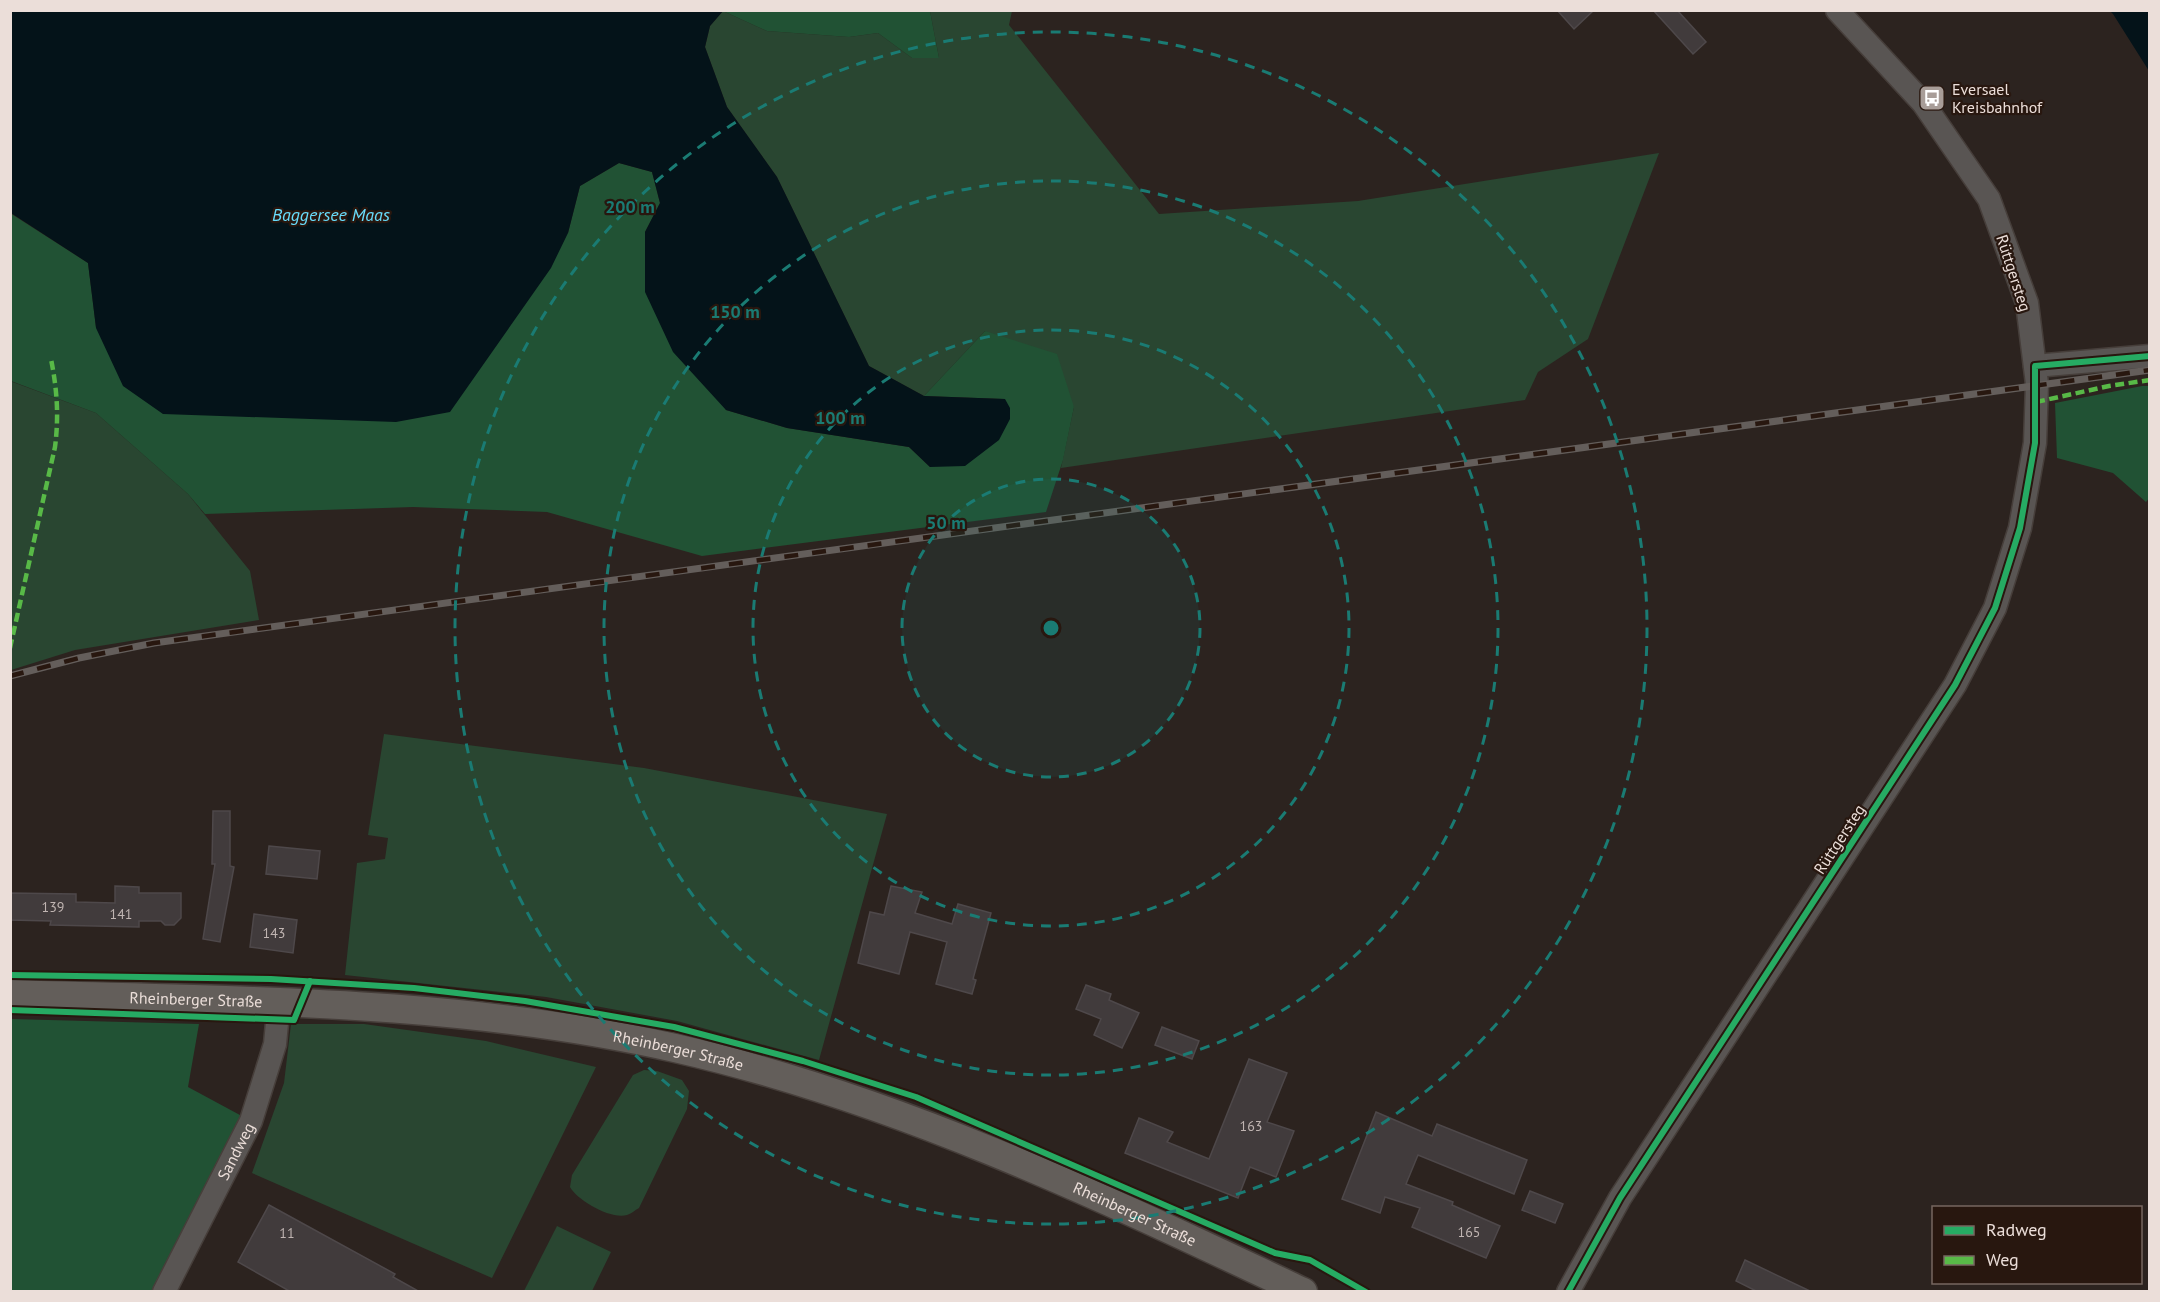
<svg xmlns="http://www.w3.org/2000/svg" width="2160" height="1302" font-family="'PT Sans',sans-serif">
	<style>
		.green { fill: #294631 }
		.forest { fill: #215234 }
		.water { fill: #041319 }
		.building { fill: #413b3c; stroke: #4e484a; stroke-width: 1.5 }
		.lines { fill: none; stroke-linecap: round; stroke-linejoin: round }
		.minor-casing { stroke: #463e3a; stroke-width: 25 }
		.major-casing { stroke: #463e3a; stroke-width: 31 }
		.minor { stroke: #595553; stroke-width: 22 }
		.major { stroke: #635e5a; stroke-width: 28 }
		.rail-casing { stroke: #645e5b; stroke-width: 7 }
		.rail { stroke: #28170f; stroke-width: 4.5; stroke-dasharray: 14; stroke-linecap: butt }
		.quiet { stroke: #58b947; stroke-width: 4.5; stroke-dasharray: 9 4.5; stroke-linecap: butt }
		.cycleway-casing { stroke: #28170f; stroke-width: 10 }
		.cycleway { stroke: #26ab63; stroke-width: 6 }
		.ring { fill: none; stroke: #1a7b73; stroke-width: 3; stroke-dasharray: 10 8 }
		.labels { text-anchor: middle; stroke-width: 4.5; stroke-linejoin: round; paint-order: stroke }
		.number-label { font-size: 14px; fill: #c0b5b2 }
		.poi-label { font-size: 16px; fill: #ebded9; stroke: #28170f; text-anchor: start }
		.street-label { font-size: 16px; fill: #ebded9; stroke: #28170f }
		.water-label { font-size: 18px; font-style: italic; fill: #68ddfc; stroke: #28170f }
		.centre { fill: #1a7b73; stroke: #28170f; stroke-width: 3 }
		.ring-label { font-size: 18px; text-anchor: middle; font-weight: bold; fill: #1a7b73; stroke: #28170f; stroke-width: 4.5; stroke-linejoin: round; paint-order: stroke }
	</style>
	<rect width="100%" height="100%" fill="#2c231f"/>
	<g class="green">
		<path d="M723 11 767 31 849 37 878 33 912 58H939L930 11H1012L1009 25 1159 214 1358 201 1659 153 1588 339 1538 372 1525 400 1061 468 1074 407 985 331 924 396 869 366 777 177 727 107 705 47 710 26Z"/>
		<path d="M10 381 96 413 188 494 250 571 259 620 75 650 11 670Z"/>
		<path d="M384 734 644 768 887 814 819 1060 677 1021 546 997 345 975 357 863 385 859 388 838 368 835Z"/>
		<path d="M291 1024H364L486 1041 596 1067 492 1278 252 1173 284 1083Z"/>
		<path d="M644 1070 657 1071 682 1080 689 1091 687 1109 639 1208C635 1210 631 1214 627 1215 611 1220 577 1200 570 1187L572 1175 633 1075Z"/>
		<path d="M557 1226 611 1252 592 1291H524Z"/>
	</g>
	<g class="forest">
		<path d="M723 11H930L939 58H912L878 33 849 37 767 31Z"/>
		<path d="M619 163 652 172 660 203 645 232 726 410 787 428 909 447 930 467 1004 399 924 396 985 331 1057 354 1074 407 1063 460 1046 512 702 556 547 512 413 507 205 514 188 494 96 413 11 381 10 213 88 263 96 327 568 233 580 186Z"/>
		<path d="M2142 386H2149L2150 497 2146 502 2113 473 2057 458 2055 403Z"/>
		<path d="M11 1019 199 1024 188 1087 251 1121 155 1291 11 1292Z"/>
	</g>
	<g class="water">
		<path d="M10 11H723L710 26 705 47 727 107 777 177 869 366 924 396 1005 399 1010 408V419L999 440 965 466 930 467 909 447 787 428 726 410 673 352 645 292V232L660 203 652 172 619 163 580 186 568 233 551 268 450 412 396 422 163 414 123 386 96 328 88 263 11 213Z"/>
		<path d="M2110 11H2149V71L2113 14Z"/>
	</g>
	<g class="building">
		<path d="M1557 10H1594L1574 29Z"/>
		<path d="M1653 10H1677L1706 42 1693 54Z"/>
		<path d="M213 811H230V866L234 867 220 942 203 939 215 864H212Z"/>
		<path d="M269 846 320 851 317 879 266 874Z"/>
		<path d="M115 886 139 887V893H181V918L174 925H165L161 921H139V927L50 925 51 921 10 920V893L76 894V902L115 903Z"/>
		<path d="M891 886 922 892 915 913 952 924 958 904 991 913 973 979 976 980 972 994 936 984 947 942 910 932 899 974 858 963 870 912 884 915Z"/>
		<path d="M254 914 297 920 293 953 250 947Z"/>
		<path d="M1086 985 1111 994 1109 1000 1139 1013 1122 1048 1094 1035 1101 1019 1076 1009Z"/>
		<path d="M1162 1027 1199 1041 1192 1059 1155 1045Z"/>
		<path d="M1249 1059 1287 1073 1267 1122 1294 1131 1276 1177 1250 1167 1238 1198 1125 1153 1139 1118 1173 1132 1167 1142 1209 1159Z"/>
		<path d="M1376 1112 1432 1136 1437 1124 1527 1160 1514 1194 1418 1155 1406 1184 1453 1202 1452 1205 1500 1226 1486 1258 1412 1227 1420 1208 1385 1197 1380 1213 1342 1199Z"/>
		<path d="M1530 1191 1563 1204 1555 1223 1522 1210Z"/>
		<path d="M269 1205 395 1274 393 1277 420 1292H291L238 1262Z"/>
		<path d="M1745 1260 1812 1292H1758L1736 1281Z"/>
	</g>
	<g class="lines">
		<g class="minor-casing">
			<g id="minor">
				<path d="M2035 366 2150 356"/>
				<path id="s1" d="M164 1292 251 1121 275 1044 279 1002"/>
				<path d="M1568 1292 1620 1198 1955 685 1995 608 2020 528 2035 443 2037 384 2027 303 1989 199 1923 103 1837 10"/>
			</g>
		</g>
		<g class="major-casing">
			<g id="major">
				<path id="s2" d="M10 994C233 1001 457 999 675 1048 895 1098 1100 1196 1303 1292"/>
			</g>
		</g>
		<use href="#minor" class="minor"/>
		<use href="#major" class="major"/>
		<g class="rail-casing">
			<path id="rail" d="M10 676 79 658 154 643 2150 370"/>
		</g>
		<use href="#rail" class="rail"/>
		<g class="quiet">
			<path d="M2036 402 2109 386 2150 380"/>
			<path d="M10 648 55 447C59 416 57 389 51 359"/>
		</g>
		<g class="cycleway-casing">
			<g id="cycleway">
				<path d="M10 975 271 979 414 988 525 1001 674 1027 803 1061 916 1097 1275 1253 1310 1260 1366 1292"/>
				<path d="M10 1010 294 1020 310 981"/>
				<path d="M1568 1292 1620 1198 1955 685 1995 608 2020 528 2035 443V366L2150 356"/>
			</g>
		</g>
		<use href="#cycleway" class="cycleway"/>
	</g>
	<circle cx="1051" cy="628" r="149" fill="#1a7b73" fill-opacity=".12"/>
	<g class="ring">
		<circle cx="1051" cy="628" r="149"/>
		<circle cx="1051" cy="628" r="298"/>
		<circle cx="1051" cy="628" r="447"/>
		<circle cx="1051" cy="628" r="596"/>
	</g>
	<defs>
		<g id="bus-square" transform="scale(1.35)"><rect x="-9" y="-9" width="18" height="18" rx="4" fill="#a89d98" stroke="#28170f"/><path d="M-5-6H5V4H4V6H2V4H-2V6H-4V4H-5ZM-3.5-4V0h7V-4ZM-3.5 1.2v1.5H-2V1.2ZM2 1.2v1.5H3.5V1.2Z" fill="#fff"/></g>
	</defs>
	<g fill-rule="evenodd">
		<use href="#bus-square" x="1932" y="98"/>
	</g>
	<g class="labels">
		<g class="number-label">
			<text x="53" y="912">139</text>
			<text x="121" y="919">141</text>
			<text x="274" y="938">143</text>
			<text x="1251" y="1131">163</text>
			<text x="1469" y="1237">165</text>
			<text x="287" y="1238">11</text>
		</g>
		<g class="poi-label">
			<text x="1952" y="95">Eversael<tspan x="1952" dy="18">Kreisbahnhof</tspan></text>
		</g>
		<g class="street-label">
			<text transform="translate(2014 273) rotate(72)" y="6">Rüttgersteg</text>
			<text transform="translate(1839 839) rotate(-57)" y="6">Rüttgersteg</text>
			<text dy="6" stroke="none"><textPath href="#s2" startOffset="186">Rheinberger Straße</textPath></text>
			<text dy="6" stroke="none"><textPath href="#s2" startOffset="672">Rheinberger Straße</textPath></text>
			<text dy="6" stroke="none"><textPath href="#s1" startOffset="158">Sandweg</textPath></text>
			<text dy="6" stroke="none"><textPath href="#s2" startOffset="1158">Rheinberger Straße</textPath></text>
		</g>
		<g class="water-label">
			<text x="331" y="221">Baggersee Maas</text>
		</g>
	</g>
	<circle cx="1051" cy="628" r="9" class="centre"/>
	<g class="ring-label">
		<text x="630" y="213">200 m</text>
		<text x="735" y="318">150 m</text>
		<text x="840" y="424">100 m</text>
		<text x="946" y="529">50 m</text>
	</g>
	<rect width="2160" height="1302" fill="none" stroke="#ebded9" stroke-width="24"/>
	<rect x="1932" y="1206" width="210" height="78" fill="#28170f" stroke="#766760" stroke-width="1.5"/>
	<rect x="1944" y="1226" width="30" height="9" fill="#26ab63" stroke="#766760" stroke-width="1.5"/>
	<text x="1986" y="1236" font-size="18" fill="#ebded9">Radweg</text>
	<rect x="1944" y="1256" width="30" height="9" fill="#58b947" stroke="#766760" stroke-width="1.5"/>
	<text x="1986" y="1266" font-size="18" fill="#ebded9">Weg</text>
</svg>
